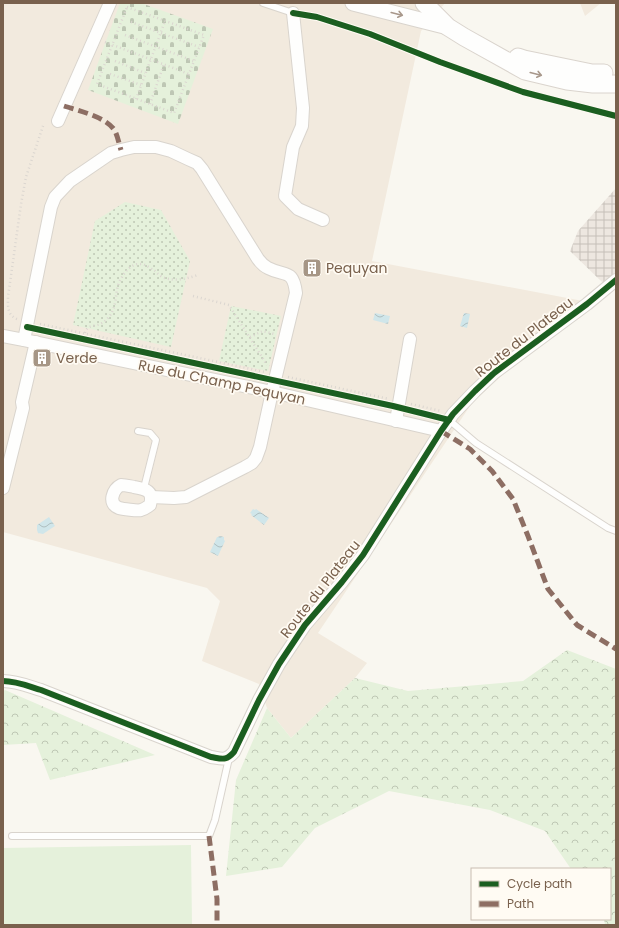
<svg xmlns="http://www.w3.org/2000/svg" width="619" height="928" font-family="Poppins,sans-serif">
	<style>
		.residential { fill: #f2eade }
		.industrial { fill: url(#industrial-grid) }
		.grass { fill: url(#grass-dots) }
		.forest { fill: url(#forest-crowns) }
		.cemetery { fill: url(#cemetery-stones) }
		.garden { fill: #e5f1db }
		.water { fill: url(#water-waves) }
		.lines { fill: none; stroke-linecap: round; stroke-linejoin: round }
		.service-casing { stroke: #d9d4cd; stroke-width: 8 }
		.minor-casing { stroke: #d9d4cd; stroke-width: 14 }
		.tertiary-casing { stroke: #d9d4cd; stroke-width: 17 }
		.secondary-casing { stroke: #dad4cd; stroke-width: 19 }
		.path { stroke: #dbd6d0; stroke-width: 2.5; stroke-dasharray: 1 3; stroke-linecap: butt }
		.service { stroke: #fefefd; stroke-width: 6 }
		.minor { stroke: #fefefd; stroke-width: 12 }
		.tertiary { stroke: #fefefd; stroke-width: 15 }
		.secondary { stroke: #fefefd; stroke-width: 17 }
		.quiet { stroke: #8d6e63; stroke-width: 5; stroke-dasharray: 10 5; stroke-linecap: butt }
		.cycleway-casing { stroke: #fffbf3; stroke-width: 8 }
		.cycleway { stroke: #1b5e20; stroke-width: 6 }
		.oneway { stroke: #a8988b }
		.labels { text-anchor: middle; stroke-width: 3.5; stroke-linejoin: round; paint-order: stroke }
		.poi-label { font-size: 14px; fill: #79614d; stroke: #fffbf3; text-anchor: start }
		.street-label { font-size: 14px; fill: #79614d; stroke: #fffbf3 }
	</style>
	<defs>
		<pattern id="industrial-grid" width="8" height="8" patternUnits="userSpaceOnUse"><rect width="8" height="8" fill="#ede7e0"/><path d="M0 4h8M4 0v8" fill="none" stroke="#c5bfb8"/></pattern>
		<pattern id="grass-dots" width="8" height="8" patternUnits="userSpaceOnUse"><rect width="8" height="8" fill="#e5f1db"/><path d="M2 2h.1M6 6h.1" fill="none" stroke="#bec7b4" stroke-width="1.8" stroke-linecap="round"/></pattern>
		<pattern id="forest-crowns" width="20" height="18" patternUnits="userSpaceOnUse"><rect width="20" height="18" fill="#e5f1db"/><path d="M2 6a3 3 0 1 1 6 0M12 15a3 3 0 1 1 6 0" fill="none" stroke="#bec7b4"/></pattern>
		<pattern id="cemetery-stones" width="16" height="16" patternUnits="userSpaceOnUse"><rect width="16" height="16" fill="#e5f1db"/><path d="M2 7V4a2 2 0 0 1 4 0v3zM10 15v-3a2 2 0 0 1 4 0v3z" fill="#bec7b4"/></pattern>
		<pattern id="water-waves" width="16" height="10" patternUnits="userSpaceOnUse"><rect width="16" height="10" fill="#d0e6ea"/><path d="M0 5q4-4 8 0t8 0" fill="none" stroke="#aebec0"/></pattern>
	</defs>
	<rect width="100%" height="100%" fill="#f9f7f0"/>
	<g class="residential">
		<path d="M3 3H445L421 31 372 261 583 301 472 403 318 633 367 663 355 678 291 738 267 708 259 684 202 661 220 601 207 588 3 532Z"/>
		<path d="M580 3H601L585 16Z"/>
	</g>
	<path class="industrial" d="M616 188V272L603 283 570 251 578 231Z"/>
	<g class="grass">
		<path d="M125 202 161 210 190 261 171 347 73 325 95 221Z"/>
		<path d="M231 306 281 316 268 371 219 361Z"/>
	</g>
	<g class="forest">
		<path d="M567 650 616 669V925H605L604 919H610V869H571L545 831 490 810 389 791 315 828 282 867 226 876 236 780 267 708 291 738 355 678 408 691 523 681Z"/>
		<path d="M5 690 155 755 50 780 36 743 3 745V691Z"/>
	</g>
	<path class="cemetery" d="M120 3H141L213 29 178 124 88 90Z"/>
	<path class="garden" d="M191 845 192 925H3V848Z"/>
	<g class="water">
		<path d="M375 313 390 316 388 324 373 320Z"/>
		<path d="M464 313 470 314 467 328 460 326Z"/>
		<path d="M253 509 255 510 256 509 269 518 264 525 251 515 252 514 250 513Z"/>
		<path d="M49 517 55 526 43 534 38 533 37 530V525Z"/>
		<path d="M220 536 224 537V540L225 541 218 556 210 552 217 537H218Z"/>
	</g>
	<g class="lines">
		<g class="service-casing">
			<g id="service">
				<path d="M263 3 293 13"/>
				<path d="M449 420 476 443 608 528 616 531"/>
				<path d="M138 431 150 433 156 440 144 488"/>
				<path d="M12 836H209L215 820 229 758"/>
			</g>
		</g>
		<g class="minor-casing">
			<g id="minor">
				<path d="M293 13 303 108 302 126 293 147 285 196 298 209 323 220"/>
				<path d="M58 121 110 3"/>
				<path d="M3 336 24 340 272 392 441 431"/>
				<path d="M24 340 51 207 55 197 70 181 111 153 121 150 134 147H156L171 151 188 159 197 163 202 169 258 259C261 263 264 266 268 268 285 277 293 268 296 293L272 392 260 447 256 458 252 463 245 467 186 497 174 498 151 497"/>
				<path d="M396 421 410 339"/>
				<path d="M121 485C125 485 129 486 134 487 146 489 154 491 150 505 147 507 145 509 141 510 138 511 122 509 119 508 107 504 113 489 121 485Z"/>
				<path d="M3 488 23 408 22 402 36 342"/>
				<path d="M3 681C16 681 28 686 41 690L211 757C223 759 226 761 234 752L259 700 279 664 305 625 342 582 363 555 441 431 453 414 475 391 494 373 587 304 616 280"/>
			</g>
		</g>
		<g class="tertiary-casing">
			<path id="tertiary" d="M353 3 448 27"/>
		</g>
		<g class="secondary-casing">
			<g id="secondary">
				<path d="M424 3 448 27 464 37 525 71 567 81 593 84H616"/>
				<path d="M518 57 524 59 592 73H604"/>
			</g>
		</g>
		<g class="path">
			<path d="M127 7 204 35 174 113 97 84Z"/>
			<path d="M131 22 199 47"/>
			<path d="M125 35 194 61"/>
			<path d="M105 42 189 74"/>
			<path d="M115 61 145 73"/>
			<path d="M110 74 141 85"/>
			<path d="M136 99 165 21"/>
			<path d="M150 104 164 64"/>
			<path d="M193 296 229 305 267 365"/>
			<path d="M17 319C7 315 8 306 8 297L21 204 26 177 44 123"/>
			<path d="M40 324 265 372"/>
			<path d="M85 333C87 324 96 327 102 323 106 321 110 316 112 312 118 300 114 289 122 277 126 270 133 263 141 264 146 264 151 269 155 271 157 273 159 275 162 277 174 282 186 279 198 275"/>
			<path d="M250 337 263 331 274 334"/>
			<path d="M288 377 389 399"/>
			<path d="M411 404 441 411"/>
		</g>
		<use href="#service" class="service"/>
		<use href="#minor" class="minor"/>
		<use href="#tertiary" class="tertiary"/>
		<use href="#secondary" class="secondary"/>
		<g class="quiet">
			<path d="M64 106C79 111 107 117 115 131 118 137 119 144 121 150"/>
			<path d="M441 431 470 449 492 471 513 499 528 536 548 589 577 625 616 649"/>
			<path d="M209 836 217 899V925"/>
		</g>
		<g class="cycleway-casing">
			<g id="cycleway">
				<path d="M293 13 317 17 370 34 440 62 523 92 616 116"/>
				<path d="M27 327 393 406 449 420"/>
				<path d="M3 681C16 681 28 686 41 690L211 757C223 759 226 761 234 752L259 700 279 664 305 625 342 582 363 555 441 431 453 414 475 391 494 373 587 304 616 280"/>
			</g>
		</g>
		<use href="#cycleway" class="cycleway"/>
	</g>
	<defs><path id="oneway-shaft" d="M-6 0H5M1.5-3L5.5 0L1.5 3" fill="none" stroke-width="1.6" stroke-linecap="round" stroke-linejoin="round"/></defs>
	<g class="oneway">
		<use href="#oneway-shaft" transform="translate(397 14) rotate(14)"/>
		<use href="#oneway-shaft" transform="translate(536 74) rotate(14)"/>
	</g>
	<defs>
		<g id="building-square" transform="scale(1)"><rect x="-9" y="-9" width="18" height="18" rx="4" fill="#a69686" stroke="#fffbf3"/><path d="M-4-6H4V6H1V3H-1V6H-4ZM-2.5-4.3h1.7v1.8h-1.7ZM.8-4.3h1.7v1.8H.8ZM-2.5-1h1.7V.8h-1.7ZM.8-1h1.7V.8H.8Z" fill="#fff"/></g>
	</defs>
	<g fill-rule="evenodd">
		<use href="#building-square" x="312" y="268"/>
		<use href="#building-square" x="42" y="358"/>
	</g>
	<g class="labels">
		<g class="poi-label">
			<text x="326" y="273">Pequyan</text>
			<text x="56" y="363">Verde</text>
		</g>
		<g class="street-label">
			<text transform="translate(524 337) rotate(-38)" y="5">Route du Plateau</text>
			<text transform="translate(222 382) rotate(12)" y="5">Rue du Champ Pequyan</text>
			<text transform="translate(320 589) rotate(-52)" y="5">Route du Plateau</text>
		</g>
	</g>
	<rect width="619" height="928" fill="none" stroke="#79614d" stroke-width="8"/>
	<rect x="471" y="868" width="140" height="52" fill="#fffbf3" stroke="#c9bdb1"/>
	<rect x="479" y="881" width="20" height="6" fill="#1b5e20" stroke="#c9bdb1"/>
	<text x="507" y="888" font-size="12" fill="#79614d">Cycle path</text>
	<rect x="479" y="901" width="20" height="6" fill="#8d6e63" stroke="#c9bdb1"/>
	<text x="507" y="908" font-size="12" fill="#79614d">Path</text>
</svg>
